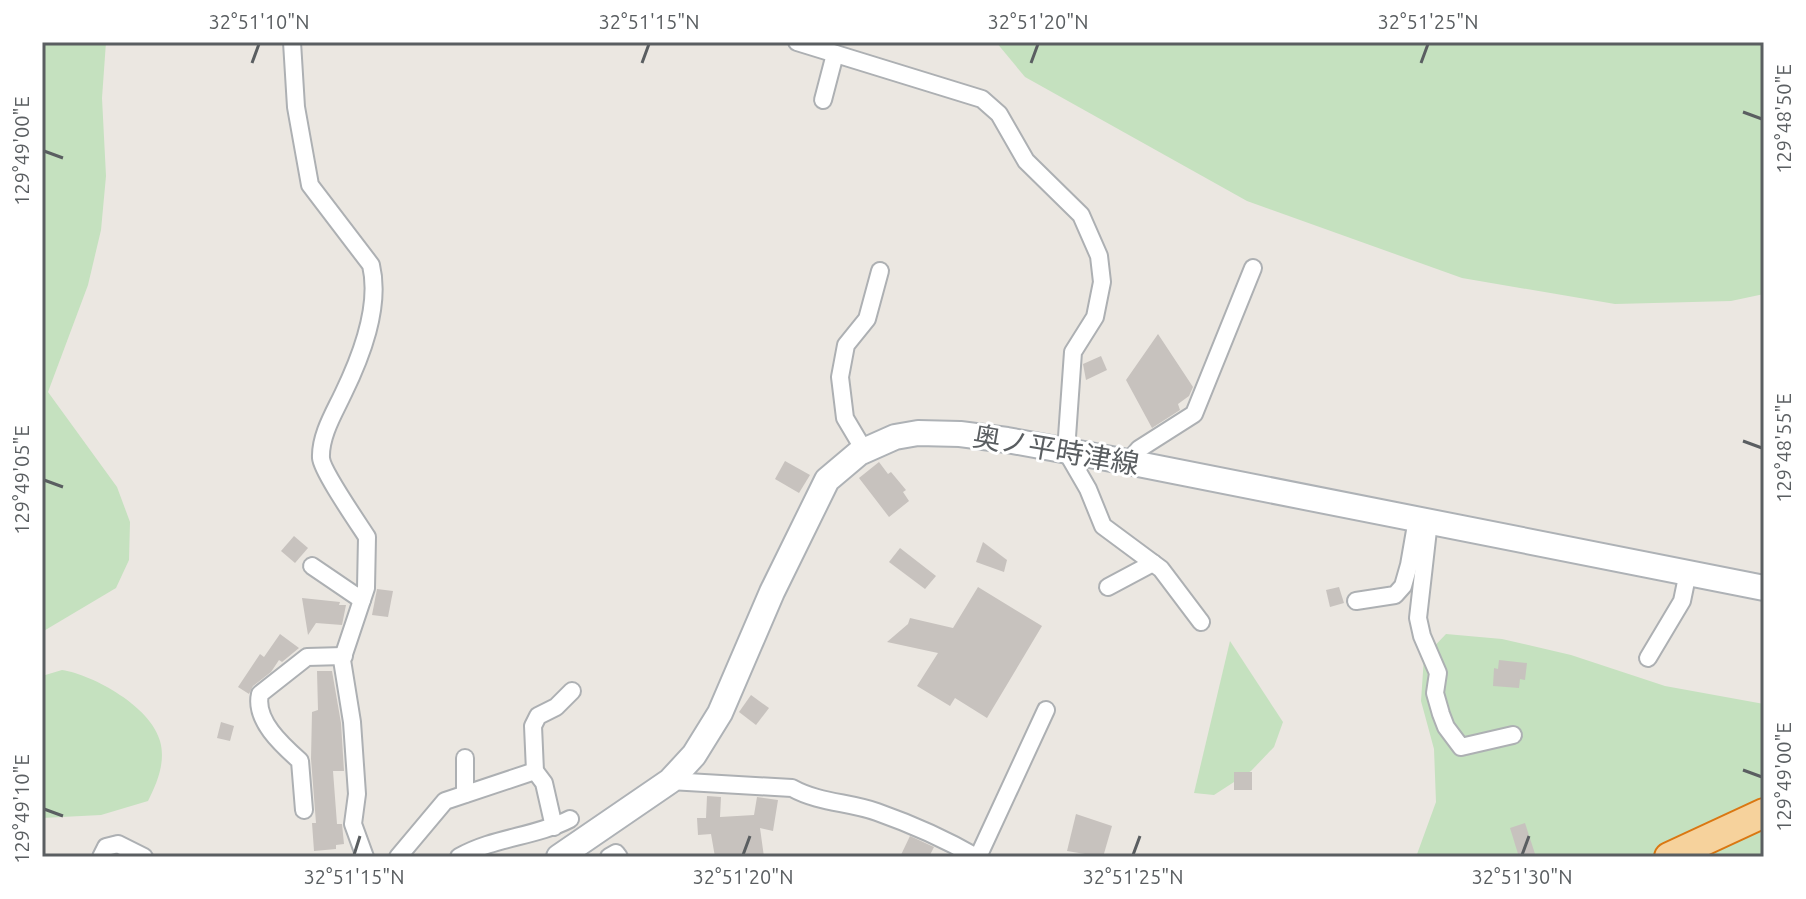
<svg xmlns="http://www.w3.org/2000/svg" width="1806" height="899" font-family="Ubuntu,'Noto Sans JP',sans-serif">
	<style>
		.green { fill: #c5e1bf }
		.building { fill: #c7c2be }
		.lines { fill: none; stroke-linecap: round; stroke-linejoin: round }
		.minor-casing { stroke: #adb0b3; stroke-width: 20 }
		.secondary-casing { stroke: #aeb2b6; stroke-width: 28 }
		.trunk-casing { stroke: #da7712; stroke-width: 32 }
		.minor { stroke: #fff; stroke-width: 16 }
		.secondary { stroke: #fff; stroke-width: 24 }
		.trunk { stroke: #f6d29c; stroke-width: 28 }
		.ticks { fill: none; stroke: #5a5e61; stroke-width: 3 }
		.labels { text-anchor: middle; stroke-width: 6; stroke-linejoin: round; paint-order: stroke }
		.street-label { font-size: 28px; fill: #5a5e61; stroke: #fff }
		.neatline { fill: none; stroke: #5a5e61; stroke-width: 3 }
		.ticks-label { font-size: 20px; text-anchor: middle; fill: #5a5e61 }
	</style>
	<rect width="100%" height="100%" fill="#ebe7e1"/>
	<g class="green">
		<path d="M42 42H106L102 98 106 176 101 230 88 285 48 392 117 487 130 522 129 560 116 588 42 632Z"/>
		<path d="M996 42H1764V294L1731 301 1615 304 1462 278 1247 201 1025 77Z"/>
		<path d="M1446 634 1502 639 1571 655 1665 686 1764 704V857H1416L1436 802 1434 749 1421 701 1424 657Z"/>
		<path d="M1230 641 1283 722 1274 747 1251 771 1214 795 1194 793Z"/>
		<path d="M62 670C94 675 151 707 160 741 166 762 157 783 148 801L101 815 42 818V676Z"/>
	</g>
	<g class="building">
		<path d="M1158 334 1193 387 1189 396 1178 404 1180 410 1152 428 1126 380Z"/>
		<path d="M1101 356 1107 370 1086 380 1083 364Z"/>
		<path d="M785 461 810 475 799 493 775 479Z"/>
		<path d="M879 462 888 474 891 472 906 490 903 492 909 501 889 517 859 478Z"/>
		<path d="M294 536 308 548 295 563 281 551Z"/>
		<path d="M983 542 1007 560 1004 572 976 562Z"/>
		<path d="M900 548 936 576 925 589 889 562Z"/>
		<path d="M978 587 1042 626 987 718 955 698 950 706 917 686 938 653 887 642 908 624 910 618 953 628Z"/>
		<path d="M1339 587 1344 603 1330 607 1326 590Z"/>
		<path d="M377 589 393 591 388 617 372 615Z"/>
		<path d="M302 598 340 602 339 605H346L342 625 316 623 308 635Z"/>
		<path d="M280 634 299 648 282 662 279 660 271 672 253 686 249 694 238 687 260 654 264 657Z"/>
		<path d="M1499 660 1527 663 1525 680 1520 679 1519 688 1493 686 1494 668 1498 669Z"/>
		<path d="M317 671H332L341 723 344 771H333L337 824H342L344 844 336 845V849L314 851 312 823H316L311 759 312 712 318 710Z"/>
		<path d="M751 695 769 708 756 725 739 712Z"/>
		<path d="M221 722 234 726 230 741 217 738Z"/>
		<rect x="1234" y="772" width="18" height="18"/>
		<path d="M707 796 721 797 720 817 754 815 757 797 778 800 773 831 760 828 764 857H715L711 834 698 835 697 818H706Z"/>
		<path d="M1076 814 1112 826 1103 857 1067 851Z"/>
		<path d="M1525 823 1536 857H1519L1510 828Z"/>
		<path d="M910 836 934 847 929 857H900Z"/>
	</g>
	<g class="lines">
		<g class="minor-casing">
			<g id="minor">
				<path d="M292 42 296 107 310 185 371 265C381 307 361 357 343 394 334 413 320 436 321 458 322 471 358 523 367 537L366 588 342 660 352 722 357 794 353 824 365 857"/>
				<path d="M797 42 982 99 999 114 1026 161 1081 215 1099 256 1102 282 1095 317 1073 352 1066 451 1088 489 1103 526 1161 569 1201 622"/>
				<path d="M823 100 835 54"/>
				<path d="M864 450 845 418 840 377 846 345 867 319 880 271"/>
				<path d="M1128 462 1139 449 1194 414 1253 268"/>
				<path d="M1429 521 1418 618 1422 636 1438 673 1435 693 1441 714 1446 727 1461 747 1513 735"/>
				<path d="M312 566 362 600"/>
				<path d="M1108 587 1153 563"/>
				<path d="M1356 601 1395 595 1403 586 1409 565 1417 519"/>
				<path d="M1648 658 1682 601 1688 572"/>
				<path d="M670 781 792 788C819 803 849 802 877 812 911 824 945 839 976 857"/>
				<path d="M465 794V758"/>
				<path d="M304 810 300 761C282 745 254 720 260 694L307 657 344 656"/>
				<path d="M554 827 544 783 535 771 533 726 538 716 556 707 572 691"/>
				<path d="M101 857 106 847 118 844 144 857"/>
				<path d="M398 857 445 801 535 771"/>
				<path d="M459 857C494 837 535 837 570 819"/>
				<path d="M609 857 616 853 619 857"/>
				<path d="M978 857 1046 710"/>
			</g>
		</g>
		<g class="secondary-casing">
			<path id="secondary" d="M559 857 670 781 694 755 720 713 772 592 827 480 859 453 895 437 918 433 960 434 1007 440 1128 462 1764 588"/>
		</g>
		<g class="trunk-casing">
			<path id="trunk" d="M1669 857 1764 813"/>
		</g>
		<use href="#minor" class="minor"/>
		<use href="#secondary" class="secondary"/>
		<use href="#trunk" class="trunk"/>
	</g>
	<path class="ticks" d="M252 63 259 44M642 63 649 44M1031 63 1038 44M1421 63 1428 44M1743 112 1762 119M44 151 63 158M1743 441 1762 448M44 480 63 487M1743 770 1762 777M44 809 63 816M354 855 360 836M743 855 750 836M1133 855 1140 836M1522 855 1529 836"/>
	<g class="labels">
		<g class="street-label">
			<text transform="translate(1056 450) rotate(10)" y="10">奥ノ平時津線</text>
		</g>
	</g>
	<rect width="1806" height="899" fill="none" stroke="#ffffff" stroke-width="88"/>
	<rect x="44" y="44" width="1718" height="811" class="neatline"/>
	<g class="ticks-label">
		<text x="259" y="29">32°51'10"N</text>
		<text x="649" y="29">32°51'15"N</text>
		<text x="1038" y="29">32°51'20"N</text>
		<text x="1428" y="29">32°51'25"N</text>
		<text transform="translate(1784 119) rotate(-90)" y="7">129°48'50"E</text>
		<text transform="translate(22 151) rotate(-90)" y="7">129°49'00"E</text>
		<text transform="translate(1784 448) rotate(-90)" y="7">129°48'55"E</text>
		<text transform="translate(22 480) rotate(-90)" y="7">129°49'05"E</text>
		<text transform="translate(1784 777) rotate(-90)" y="7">129°49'00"E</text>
		<text transform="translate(22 809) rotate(-90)" y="7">129°49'10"E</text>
		<text x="354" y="884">32°51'15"N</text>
		<text x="743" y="884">32°51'20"N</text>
		<text x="1133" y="884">32°51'25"N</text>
		<text x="1522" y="884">32°51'30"N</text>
	</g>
</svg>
